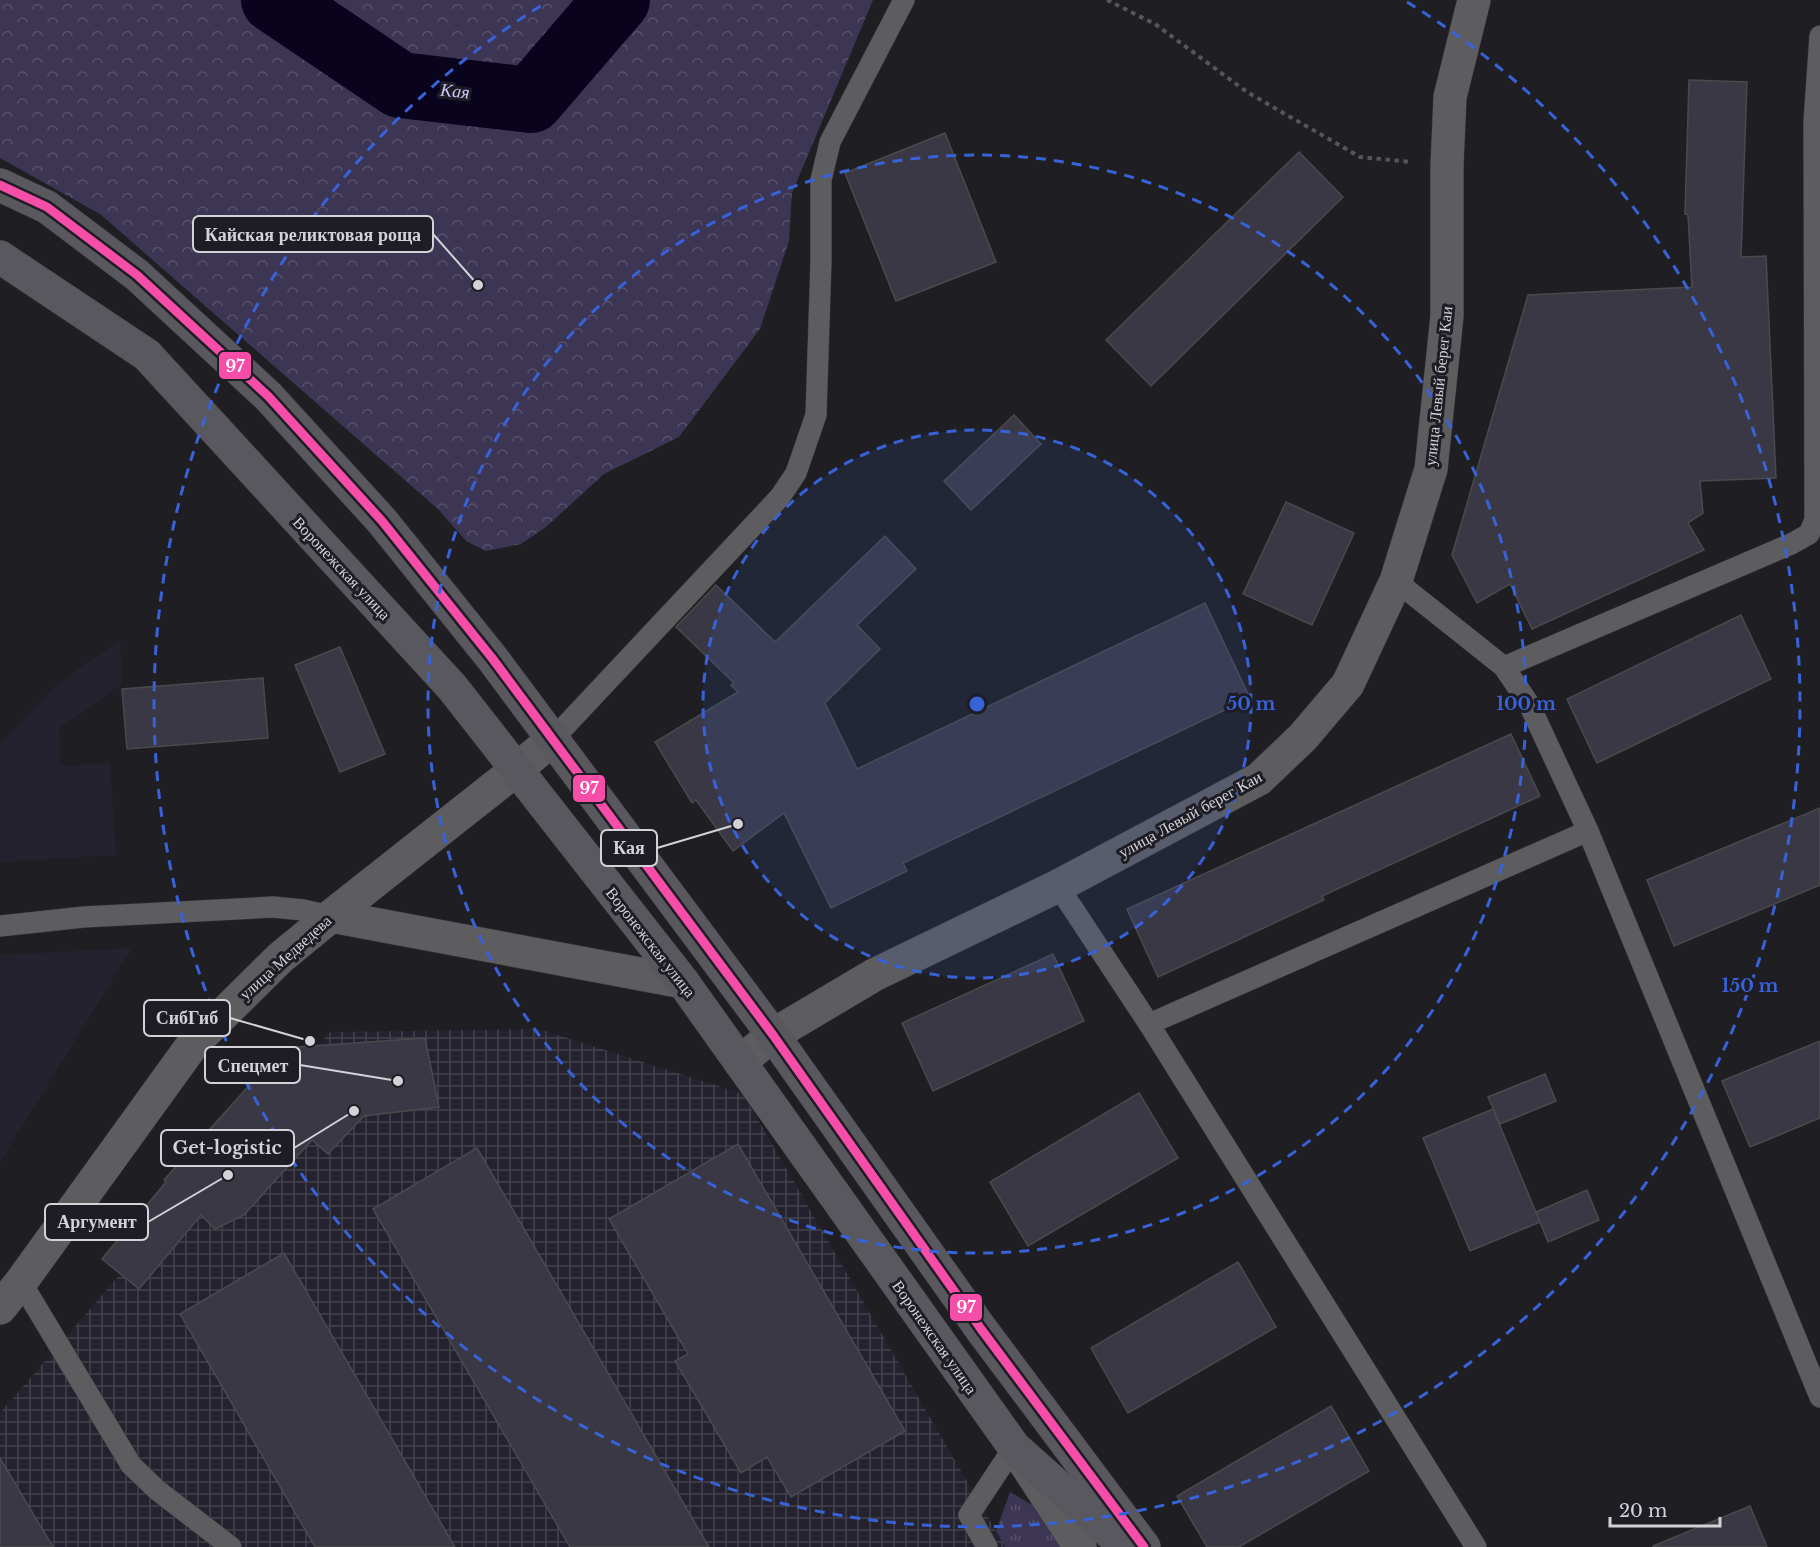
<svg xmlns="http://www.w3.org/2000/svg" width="1820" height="1547" font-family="'Libre Baskerville',serif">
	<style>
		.built { fill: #24222e }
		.industrial { fill: url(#industrial-grid) }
		.grass { fill: url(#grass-tufts) }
		.forest { fill: url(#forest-crowns) }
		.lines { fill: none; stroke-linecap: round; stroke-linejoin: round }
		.river { stroke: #09031e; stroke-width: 66 }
		.building { fill: #3a3844; stroke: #4a4a4d; stroke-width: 1.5 }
		.lane-casing { stroke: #39393d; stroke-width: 22 }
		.street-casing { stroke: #39393d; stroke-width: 34 }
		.secondary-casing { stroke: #39393d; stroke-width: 34 }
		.primary-casing { stroke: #39393d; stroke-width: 34 }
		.path { stroke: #565659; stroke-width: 4; stroke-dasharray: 4.5 4.5; stroke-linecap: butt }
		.lane { stroke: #5d5d60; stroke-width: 21 }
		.street { stroke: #5d5d60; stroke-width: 33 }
		.secondary { stroke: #5d5d60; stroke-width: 33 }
		.primary { stroke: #5a585f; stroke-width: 33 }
		.bus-1-casing { stroke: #1e1d25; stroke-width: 14 }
		.bus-1 { stroke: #f54da8; stroke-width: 9 }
		.ring { fill: none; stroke: #3862d8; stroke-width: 3; stroke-dasharray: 10 8 }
		.labels { text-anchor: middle; stroke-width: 6; stroke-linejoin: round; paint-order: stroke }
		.street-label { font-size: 16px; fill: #d3d2d7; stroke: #1e1d25 }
		.water-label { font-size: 18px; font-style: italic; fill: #ccc5f8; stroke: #1e1d25 }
		.centre { fill: #3862d8; stroke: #1e1d25; stroke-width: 3 }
		.ring-label { font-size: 18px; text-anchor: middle; font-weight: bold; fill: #3862d8; stroke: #1e1d25; stroke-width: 6; stroke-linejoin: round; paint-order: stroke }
		.leader { fill: none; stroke: #d3d2d7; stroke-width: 2 }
		.callout-dot { fill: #d3d2d7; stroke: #1e1d25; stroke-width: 2 }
		.callout { fill: #1e1d25; stroke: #d3d2d7; stroke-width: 2 }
		.callout-label { font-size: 18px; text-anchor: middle; font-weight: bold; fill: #d3d2d7 }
		.line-badge { stroke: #1e1d25; stroke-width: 2 }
		.badge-label { font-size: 16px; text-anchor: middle; font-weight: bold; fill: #fff }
	</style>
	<defs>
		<pattern id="industrial-grid" width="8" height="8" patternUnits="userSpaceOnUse" patternTransform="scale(1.5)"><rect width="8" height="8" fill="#24222e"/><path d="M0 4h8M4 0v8" fill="none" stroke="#43414c"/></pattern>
		<pattern id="grass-tufts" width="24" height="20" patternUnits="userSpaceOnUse" patternTransform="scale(1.5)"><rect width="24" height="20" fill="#3c3554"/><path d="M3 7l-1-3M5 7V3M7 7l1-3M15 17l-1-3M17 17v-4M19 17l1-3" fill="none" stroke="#57516c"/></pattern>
		<pattern id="forest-crowns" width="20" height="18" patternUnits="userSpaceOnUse" patternTransform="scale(1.5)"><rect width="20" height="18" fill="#3c3554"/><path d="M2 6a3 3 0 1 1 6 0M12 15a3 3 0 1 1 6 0" fill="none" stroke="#57516c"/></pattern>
	</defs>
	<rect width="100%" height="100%" fill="#1f1f23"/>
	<g class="built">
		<path d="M120 640 122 684 59 728 61 766 110 763 116 855 0 862V744L57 685Z"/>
		<path d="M132 948 0 1162V955Z"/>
	</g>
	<path class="industrial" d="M539 1029 743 1094 1005 1547H0V1413L330 1032Z"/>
	<path class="grass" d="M1010 1492 1039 1509 1063 1547H1005L996 1531Z"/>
	<path class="forest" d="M0 0H873L792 193 789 241 760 329 679 437 604 474 546 527 521 544 486 551 466 541 439 510 100 214 0 158Z"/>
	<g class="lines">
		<path class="river" d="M274 0 400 85 531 100 617 0"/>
	</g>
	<g class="building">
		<path d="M1689 80 1747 82 1741 257 1766 256 1776 478 1700 481 1703 513 1688 523 1704 550 1532 629 1510 584 1477 603 1452 555 1528 295 1692 287 1688 215 1685 214Z"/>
		<path d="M945 133 996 262 896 301 845 173Z"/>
		<path d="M1299 152 1343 197 1151 386 1106 340Z"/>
		<path d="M1014 415 1041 444 971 510 944 481Z"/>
		<path d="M1286 502 1354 533 1312 625 1243 594Z"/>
		<path d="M885 536 916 569 857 625 880 649 825 703 857 769 1205 603 1250 698 903 863 907 871 831 908 784 813 733 851 696 800 692 803 655 742 738 692 731 685 734 683 676 627 716 585 775 642Z"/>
		<path d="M1741 615 1771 679 1597 763 1567 699Z"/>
		<path d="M340 647 385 754 340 772 295 665Z"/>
		<path d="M263 678 268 738 127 749 122 689Z"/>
		<path d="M1511 734 1540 796 1322 896 1324 900 1158 977 1127 909Z"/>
		<path d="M1820 808V885L1674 946 1647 880Z"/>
		<path d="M1053 954 1084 1021 933 1091 902 1023Z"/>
		<path d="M425 1038 439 1107 364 1116 328 1154 312 1140 244 1215 215 1229 201 1215 139 1289 102 1259 166 1182 164 1180 283 1048Z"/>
		<path d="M1820 1041V1118L1750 1147 1722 1081Z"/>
		<path d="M1545 1074 1556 1101 1500 1124 1488 1097Z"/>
		<path d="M1139 1093 1178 1158 1028 1246 990 1182Z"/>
		<path d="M1493 1109 1540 1222 1470 1251 1423 1138Z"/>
		<path d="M738 1144 905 1431 791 1497 767 1457 741 1473 675 1361 688 1354 609 1219Z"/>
		<path d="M477 1148 709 1547H570L373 1209Z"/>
		<path d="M1587 1190 1599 1220 1548 1242 1536 1212Z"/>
		<path d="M284 1253 455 1547H315L180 1314Z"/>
		<path d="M1238 1262 1276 1327 1128 1413 1091 1348Z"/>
		<path d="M1331 1406 1369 1471 1239 1547H1207L1177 1496Z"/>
		<path d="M0 1458 53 1547H0Z"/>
		<path d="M1750 1506 1767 1547H1653V1546Z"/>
	</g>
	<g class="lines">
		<g class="lane-casing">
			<g id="lane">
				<path d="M1396 581 1504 667 1529 704 1588 831 1820 1397"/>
				<path d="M1504 667 1791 544 1809 534 1815 520 1814 121 1820 36"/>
				<path d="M553 739 780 497 796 473 816 415 821 261V180L830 142 904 0"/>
				<path d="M1058 886 1149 1024 1476 1547"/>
				<path d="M0 926 84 917 273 907 303 910 331 916"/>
				<path d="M1149 1024 1588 831"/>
				<path d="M21 1282 131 1465 157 1490 231 1547"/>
				<path d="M987 1547 969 1515 1014 1447"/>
			</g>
		</g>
		<g class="street-casing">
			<g id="street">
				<path d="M331 916 683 982"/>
				<path d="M0 1308 21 1282 193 1044 280 958 331 916 516 770 553 739"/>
				<path d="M1025 1463 1080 1547"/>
			</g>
		</g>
		<g class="secondary-casing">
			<path id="secondary" d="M740 1062 773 1035 874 975 1058 886 1259 779 1303 737 1348 684 1396 581 1431 469 1447 316V165L1450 97 1474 0"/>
		</g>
		<g class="primary-casing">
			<g id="primary">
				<path d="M0 185 47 207 137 275 268 396 382 521 492 658 773 1035 981 1329 1144 1547"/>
				<path d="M0 257 147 355 452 687 683 982 1014 1447 1126 1547"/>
			</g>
		</g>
		<path class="path" d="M1107 0 1155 24 1247 92 1360 157 1411 162"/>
		<use href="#lane" class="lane"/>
		<use href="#street" class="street"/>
		<use href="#secondary" class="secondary"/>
		<use href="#primary" class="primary"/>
		<g class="bus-1-casing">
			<path id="bus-1" d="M0 185 47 207 137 275 268 396 382 521 492 658 773 1035 981 1329 1144 1547"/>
		</g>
		<use href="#bus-1" class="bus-1"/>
	</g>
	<circle cx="977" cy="704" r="274" fill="#3862d8" fill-opacity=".12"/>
	<g class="ring">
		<circle cx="977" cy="704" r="274"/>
		<circle cx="977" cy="704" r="549"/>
		<path d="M1407 2A823 823 0 1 1 547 2"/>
	</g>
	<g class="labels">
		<g class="street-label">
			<text transform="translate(1438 386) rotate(-84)" y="6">улица Левый берег Каи</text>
			<text transform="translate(342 568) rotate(47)" y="6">Воронежская улица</text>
			<text transform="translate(1190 814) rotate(-29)" y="6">улица Левый берег Каи</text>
			<text transform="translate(651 942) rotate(52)" y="6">Воронежская улица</text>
			<text transform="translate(285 957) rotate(-42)" y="6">улица Медведева</text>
			<text transform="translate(935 1337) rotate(55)" y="6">Воронежская улица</text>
		</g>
		<g class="water-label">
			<text transform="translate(455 91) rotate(6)" y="6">Кая</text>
		</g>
	</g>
	<circle cx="977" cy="704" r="9" class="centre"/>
	<g class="ring-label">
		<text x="1251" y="710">50 m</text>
		<text x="1526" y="710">100 m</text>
		<text x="1750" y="992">150 m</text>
	</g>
	<path class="leader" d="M478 285L433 234M738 824L657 848M310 1041L230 1018M398 1081L300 1065M354 1111L294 1148M228 1175L148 1222"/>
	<g class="callout-dot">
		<circle cx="478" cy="285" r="6"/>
		<circle cx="738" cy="824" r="6"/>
		<circle cx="310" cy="1041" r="6"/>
		<circle cx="398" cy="1081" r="6"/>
		<circle cx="354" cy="1111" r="6"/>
		<circle cx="228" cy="1175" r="6"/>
	</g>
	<g class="callout">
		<rect x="193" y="216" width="240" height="36" rx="6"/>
		<rect x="601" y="830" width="56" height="36" rx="6"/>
		<rect x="144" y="1000" width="86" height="36" rx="6"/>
		<rect x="205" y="1047" width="95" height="36" rx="6"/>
		<rect x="161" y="1130" width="133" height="36" rx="6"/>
		<rect x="45" y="1204" width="103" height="36" rx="6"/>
	</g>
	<g class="callout-label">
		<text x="313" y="241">Кайская реликтовая роща</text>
		<text x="629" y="854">Кая</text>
		<text x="187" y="1024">СибГиб</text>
		<text x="253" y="1072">Спецмет</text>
		<text x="227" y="1154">Get-logistic</text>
		<text x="97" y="1228">Аргумент</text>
	</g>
	<g class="line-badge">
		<rect x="218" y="351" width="34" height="29" rx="6" fill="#f54da8"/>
		<rect x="572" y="774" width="34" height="29" rx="6" fill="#f54da8"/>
		<rect x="949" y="1293" width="34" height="29" rx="6" fill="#f54da8"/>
	</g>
	<g class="badge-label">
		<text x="235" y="372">97</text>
		<text x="589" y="794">97</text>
		<text x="966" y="1313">97</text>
	</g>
	<path d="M1610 1517v9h110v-9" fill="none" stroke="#d3d2d7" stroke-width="3"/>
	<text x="1619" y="1517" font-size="18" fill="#d3d2d7" stroke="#1e1d25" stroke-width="4.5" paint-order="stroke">20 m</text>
</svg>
